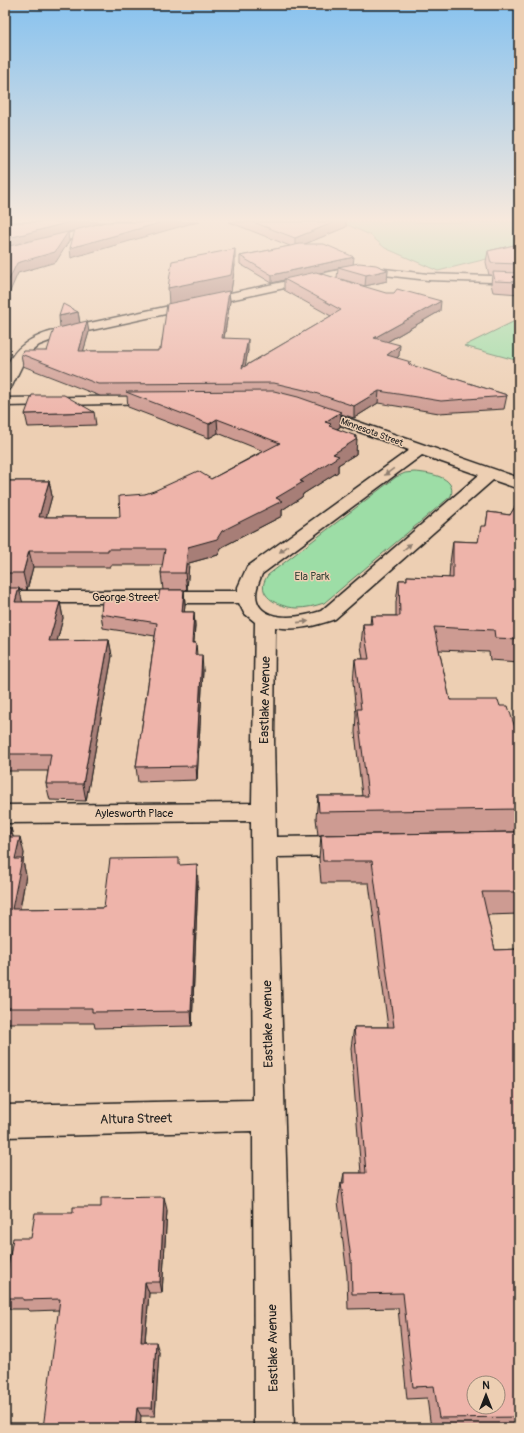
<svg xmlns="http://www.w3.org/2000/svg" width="524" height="1433" font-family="Pangolin,sans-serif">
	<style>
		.green { fill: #9ddda6; stroke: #5c7c61 }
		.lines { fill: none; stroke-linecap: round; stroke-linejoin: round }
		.street-casing { stroke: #1c1c1c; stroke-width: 3 }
		.street { fill: #edcfb3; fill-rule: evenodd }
		.wall { fill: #cd9b92; stroke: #1c1c1c }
		.shaded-wall { fill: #a77e77; stroke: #1c1c1c }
		.building { fill: #eeb4aa; stroke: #1c1c1c; fill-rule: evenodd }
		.oneway { fill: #8f7e6f }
		.labels { text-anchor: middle; stroke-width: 3; stroke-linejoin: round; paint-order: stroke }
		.far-street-label { font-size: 9px; fill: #1c1c1c; stroke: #edcfb3 }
		.park-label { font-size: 11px; fill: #364338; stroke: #edcfb3 }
		.street-label { font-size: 11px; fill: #1c1c1c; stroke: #edcfb3 }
		.near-street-label { font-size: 13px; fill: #1c1c1c; stroke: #edcfb3 }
	</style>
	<rect width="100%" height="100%" fill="#edcfb3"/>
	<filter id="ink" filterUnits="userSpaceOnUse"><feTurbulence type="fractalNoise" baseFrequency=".025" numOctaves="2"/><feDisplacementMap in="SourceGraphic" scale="8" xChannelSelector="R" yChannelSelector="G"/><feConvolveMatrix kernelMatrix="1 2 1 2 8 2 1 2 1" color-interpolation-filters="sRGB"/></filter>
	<g filter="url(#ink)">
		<g class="green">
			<path d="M341 222H519V251L438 271 385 248 370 235Z"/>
			<path d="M519 319V361L464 346Z"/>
			<path d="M414 472C428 473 457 476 451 496L324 603C315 606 306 608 296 608 278 607 253 595 268 575L396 477 405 473Z"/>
		</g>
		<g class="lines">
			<g class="street-casing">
				<g id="street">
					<path d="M113 222H130L129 224 5 256V250Z"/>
					<path d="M358 266 428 274 519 277V283L428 280 358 272 60 337 39 345 27 355 12 386 10 389 5 390C5 384 4 377 5 371 13 346 33 336 57 330Z"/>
					<path d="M158 396 163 397 165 400 163 403 5 406V398Z"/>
					<path d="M313 406 519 478V489L493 480 335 619C315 626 296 631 275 627L274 740 276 837 349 836 358 839 362 846 358 853 349 856 277 857 294 1428H254L253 1131 5 1137V1105L253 1100 251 821 5 823V805L252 803 255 622 244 613 239 603H5V591H238V587L247 567 409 450 308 413 306 410 308 407ZM422 455 479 475 321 611C304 617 264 624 257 601 254 592 259 582 262 574Z"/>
				</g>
			</g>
			<use href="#street" class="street"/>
		</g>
		<g class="wall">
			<path d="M229 222H346V227L305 244 353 264 388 270 387 281 365 286 337 278 338 269 319 273 440 311 387 342 399 356 397 358 410 365 507 395 504 409 439 413 378 403 354 418 341 414 340 427 337 429 356 438V454L338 465V472L303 494 302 497 282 510V516L222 547 218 555 189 563 187 590H163L161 573 163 565H110V567H33L27 590H19L22 602H60L63 618 57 641 109 640 112 656 86 801 50 800 46 784 48 771H5V481H49L52 496 46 517H120L145 494 211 479 263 451 218 433 209 438 128 407 127 396H100L23 366 21 354 47 351 60 327 78 312 80 323 89 332 83 351H158L161 349 169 303 235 265 231 291 229 292 230 301 224 338 248 350 245 366 331 316 284 290V280L272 283 240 264V256L290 246Z"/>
			<path d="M519 244V294L493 292 491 284 492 275H489L486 262 488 251Z"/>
			<path d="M94 412 96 425 28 427 25 414Z"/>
			<path d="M519 500V662L490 660 489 652 439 650 450 700 500 706 519 740V832L318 835 316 818 318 796H362L355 732 356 714 353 682 355 659H363L361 646 363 624H370L371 616H396V602L399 580H407V576L449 578 450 563 453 541 478 542 486 526 488 512 510 515Z"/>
			<path d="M184 590 185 604 184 612H194L195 626 194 643H196L197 655 203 670 197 780 138 782 136 767 155 636 103 628 101 614 158 599Z"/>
			<path d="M5 828H11L13 837 24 853 23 862 26 875 20 909 104 908 180 865 198 881 192 1026 95 1028 94 1023H5Z"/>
			<path d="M519 832V914L487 915 495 950 519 949V1428H431L427 1398 407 1399 398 1308 348 1309 347 1275 338 1201 341 1183H342L344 1173H361L351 1048 354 1027H388L369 883H321L319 858 321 835Z"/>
			<path d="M167 1210 162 1293H149L145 1342 159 1352 155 1416H141L59 1310 30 1311 28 1309H10L5 1301V1285L31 1238 73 1213Z"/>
		</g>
		<g class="shaded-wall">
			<path d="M70 222H107L68 232 69 241 56 262 18 273 5 303V239Z"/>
			<path d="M163 222H200L189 224 71 258 70 248Z"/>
			<path d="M335 222H346V227L295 248V238Z"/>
			<path d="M235 249V265L231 291 229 292 230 301 222 350 169 305 168 288Z"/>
			<path d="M354 257 353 265 338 267V269L286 280 284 279V280L272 283V275Z"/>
			<path d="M388 270 387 281 365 286 366 275Z"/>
			<path d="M441 301 440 311 373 350 374 338Z"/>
			<path d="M78 312 80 324 60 328 59 316Z"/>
			<path d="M87 321 89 332 80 363 79 351Z"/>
			<path d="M248 339V350L243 379 242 368Z"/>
			<path d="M400 345 399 356 386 366 387 355Z"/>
			<path d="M379 391 378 403 354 418V406Z"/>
			<path d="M341 412 340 427 331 432 325 422Z"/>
			<path d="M217 419 218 433 209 438V424Z"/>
			<path d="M356 436V440L357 439 356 454 338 465V472L303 494 302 497 282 510V516L222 547 218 555 189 563 187 590 185 573 188 547 222 531 276 498 300 481Z"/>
			<path d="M49 481 52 496 42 533 39 517Z"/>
			<path d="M29 551 33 567 27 590 23 573Z"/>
			<path d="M19 588 23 604 15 602Z"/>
			<path d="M184 590 185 604 183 626 182 612Z"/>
			<path d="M60 602 63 618 53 657 49 641Z"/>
			<path d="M194 612 195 626 192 658V643Z"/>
			<path d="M109 640 112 656 86 801 83 784Z"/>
			<path d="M202 655 203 670 197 780 196 766Z"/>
			<path d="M11 828 15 845 9 837Z"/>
			<path d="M20 837 24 853 23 862 26 875 17 925 12 909 15 859Z"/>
			<path d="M197 864 198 881 192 1026 191 1011Z"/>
			<path d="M164 1197 167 1210 162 1293 160 1282Z"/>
			<path d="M145 1282 149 1293 144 1352 141 1342Z"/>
			<path d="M156 1342 159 1352 155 1416 152 1408Z"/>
			<path d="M137 1408 141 1416 140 1428H135Z"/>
		</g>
		<g class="building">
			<path d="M5 222H70L5 239Z"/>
			<path d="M105 222H163L70 248 75 230Z"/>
			<path d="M253 222H335L295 238Z"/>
			<path d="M68 232 55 252 17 263 5 288V247Z"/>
			<path d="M300 244H324L354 257 272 275 240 256Z"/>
			<path d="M519 244V264L491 263 488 251Z"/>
			<path d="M235 249 231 275 168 288 172 261Z"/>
			<path d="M359 263 376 265 388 270 366 275 338 267Z"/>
			<path d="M316 272 386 293H394L397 289 441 301 374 338 400 345 387 355 411 362 408 364 507 395V396L441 401 379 391 354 406 309 391 274 383 98 384 21 354 23 351H47L54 329 87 321 79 351H158V349H161L167 304 229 291 222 338 248 339 242 368 341 310 284 279Z"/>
			<path d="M493 272 519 273V282L495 281Z"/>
			<path d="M63 304 78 312 59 316Z"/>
			<path d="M274 391 298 397 341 412 325 422 331 424 329 426 356 436 354 437 357 439 333 454 339 456 300 481 303 482 276 498 282 501 222 531 217 539 188 547 185 573H161L165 549H108V551H29L23 573H5V481H49L39 517H120L119 496 145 494 154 491 198 471 211 479 280 443 217 419 209 424 126 392Z"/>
			<path d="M32 395H64L94 412 25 414Z"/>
			<path d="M519 500V639L495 638 494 630 434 627 450 700H498L500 706H508L519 740V809L319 812 318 796H368L357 709H361L355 659H369L363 624H372L371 616H400L399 580H407V576L453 578V541L478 542 481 526H486L488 512 510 515Z"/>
			<path d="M5 588H19L15 602H60L49 641 109 640 83 784H46L51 754H5Z"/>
			<path d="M160 590H184L182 612H194L192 643H196L195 655H202L196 766 136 767 157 623 101 614 102 600 158 599Z"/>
			<path d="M5 828H11L9 837H20L15 859H22L12 909 104 908 110 859 179 858V865L197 864 191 1011 92 1012V1008H5Z"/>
			<path d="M519 832V892H482L495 950 519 949V1417L439 1418 434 1386 413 1387 403 1293 352 1294 351 1259 341 1183H344V1173H366L354 1027H394L372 861H323L321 835ZM474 1383H498V1407H474Z"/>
			<path d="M164 1197 160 1282H145L141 1342H156L152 1408H137L135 1428H43L60 1299 23 1300V1298H5V1285L13 1238H31L35 1213H73V1207H101V1198Z"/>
		</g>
		<defs><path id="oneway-solid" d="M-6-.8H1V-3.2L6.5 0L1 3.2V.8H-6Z"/></defs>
		<g class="oneway">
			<use href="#oneway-solid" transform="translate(389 472) rotate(144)"/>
			<use href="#oneway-solid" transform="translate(407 547) rotate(-41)"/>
			<use href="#oneway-solid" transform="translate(284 549) rotate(144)"/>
			<use href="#oneway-solid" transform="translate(303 622) rotate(-6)"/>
		</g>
	</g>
	<linearGradient id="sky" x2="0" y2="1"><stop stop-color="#87c2ef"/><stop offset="0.52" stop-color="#f7e9dd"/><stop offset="1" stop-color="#f7e9dd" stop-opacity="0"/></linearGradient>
	<rect width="524" height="423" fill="url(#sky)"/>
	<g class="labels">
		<g class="far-street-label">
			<text transform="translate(372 432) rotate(20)" y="3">Minnesota Street</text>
		</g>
		<g class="park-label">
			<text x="312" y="580">Ela Park</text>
		</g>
		<g class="street-label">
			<text x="125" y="601">George Street</text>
			<text x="134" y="817">Aylesworth Place</text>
		</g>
		<g class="near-street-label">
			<text transform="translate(264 700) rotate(-89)" y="5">Eastlake Avenue</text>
			<text transform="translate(267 1024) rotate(-91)" y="5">Eastlake Avenue</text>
			<text transform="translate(136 1118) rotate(-1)" y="5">Altura Street</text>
			<text transform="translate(272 1348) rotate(-91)" y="5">Eastlake Avenue</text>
		</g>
	</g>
	<rect width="524" height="1433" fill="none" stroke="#edcfb3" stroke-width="20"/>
	<rect x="10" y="10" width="504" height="1413" fill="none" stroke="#1c1c1c" stroke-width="1.5" filter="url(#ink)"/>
	<g transform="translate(486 1395)"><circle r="19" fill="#edcfb3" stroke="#998777"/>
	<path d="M0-3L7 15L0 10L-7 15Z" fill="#1c1c1c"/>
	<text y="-6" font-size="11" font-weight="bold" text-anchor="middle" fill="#1c1c1c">N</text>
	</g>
</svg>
